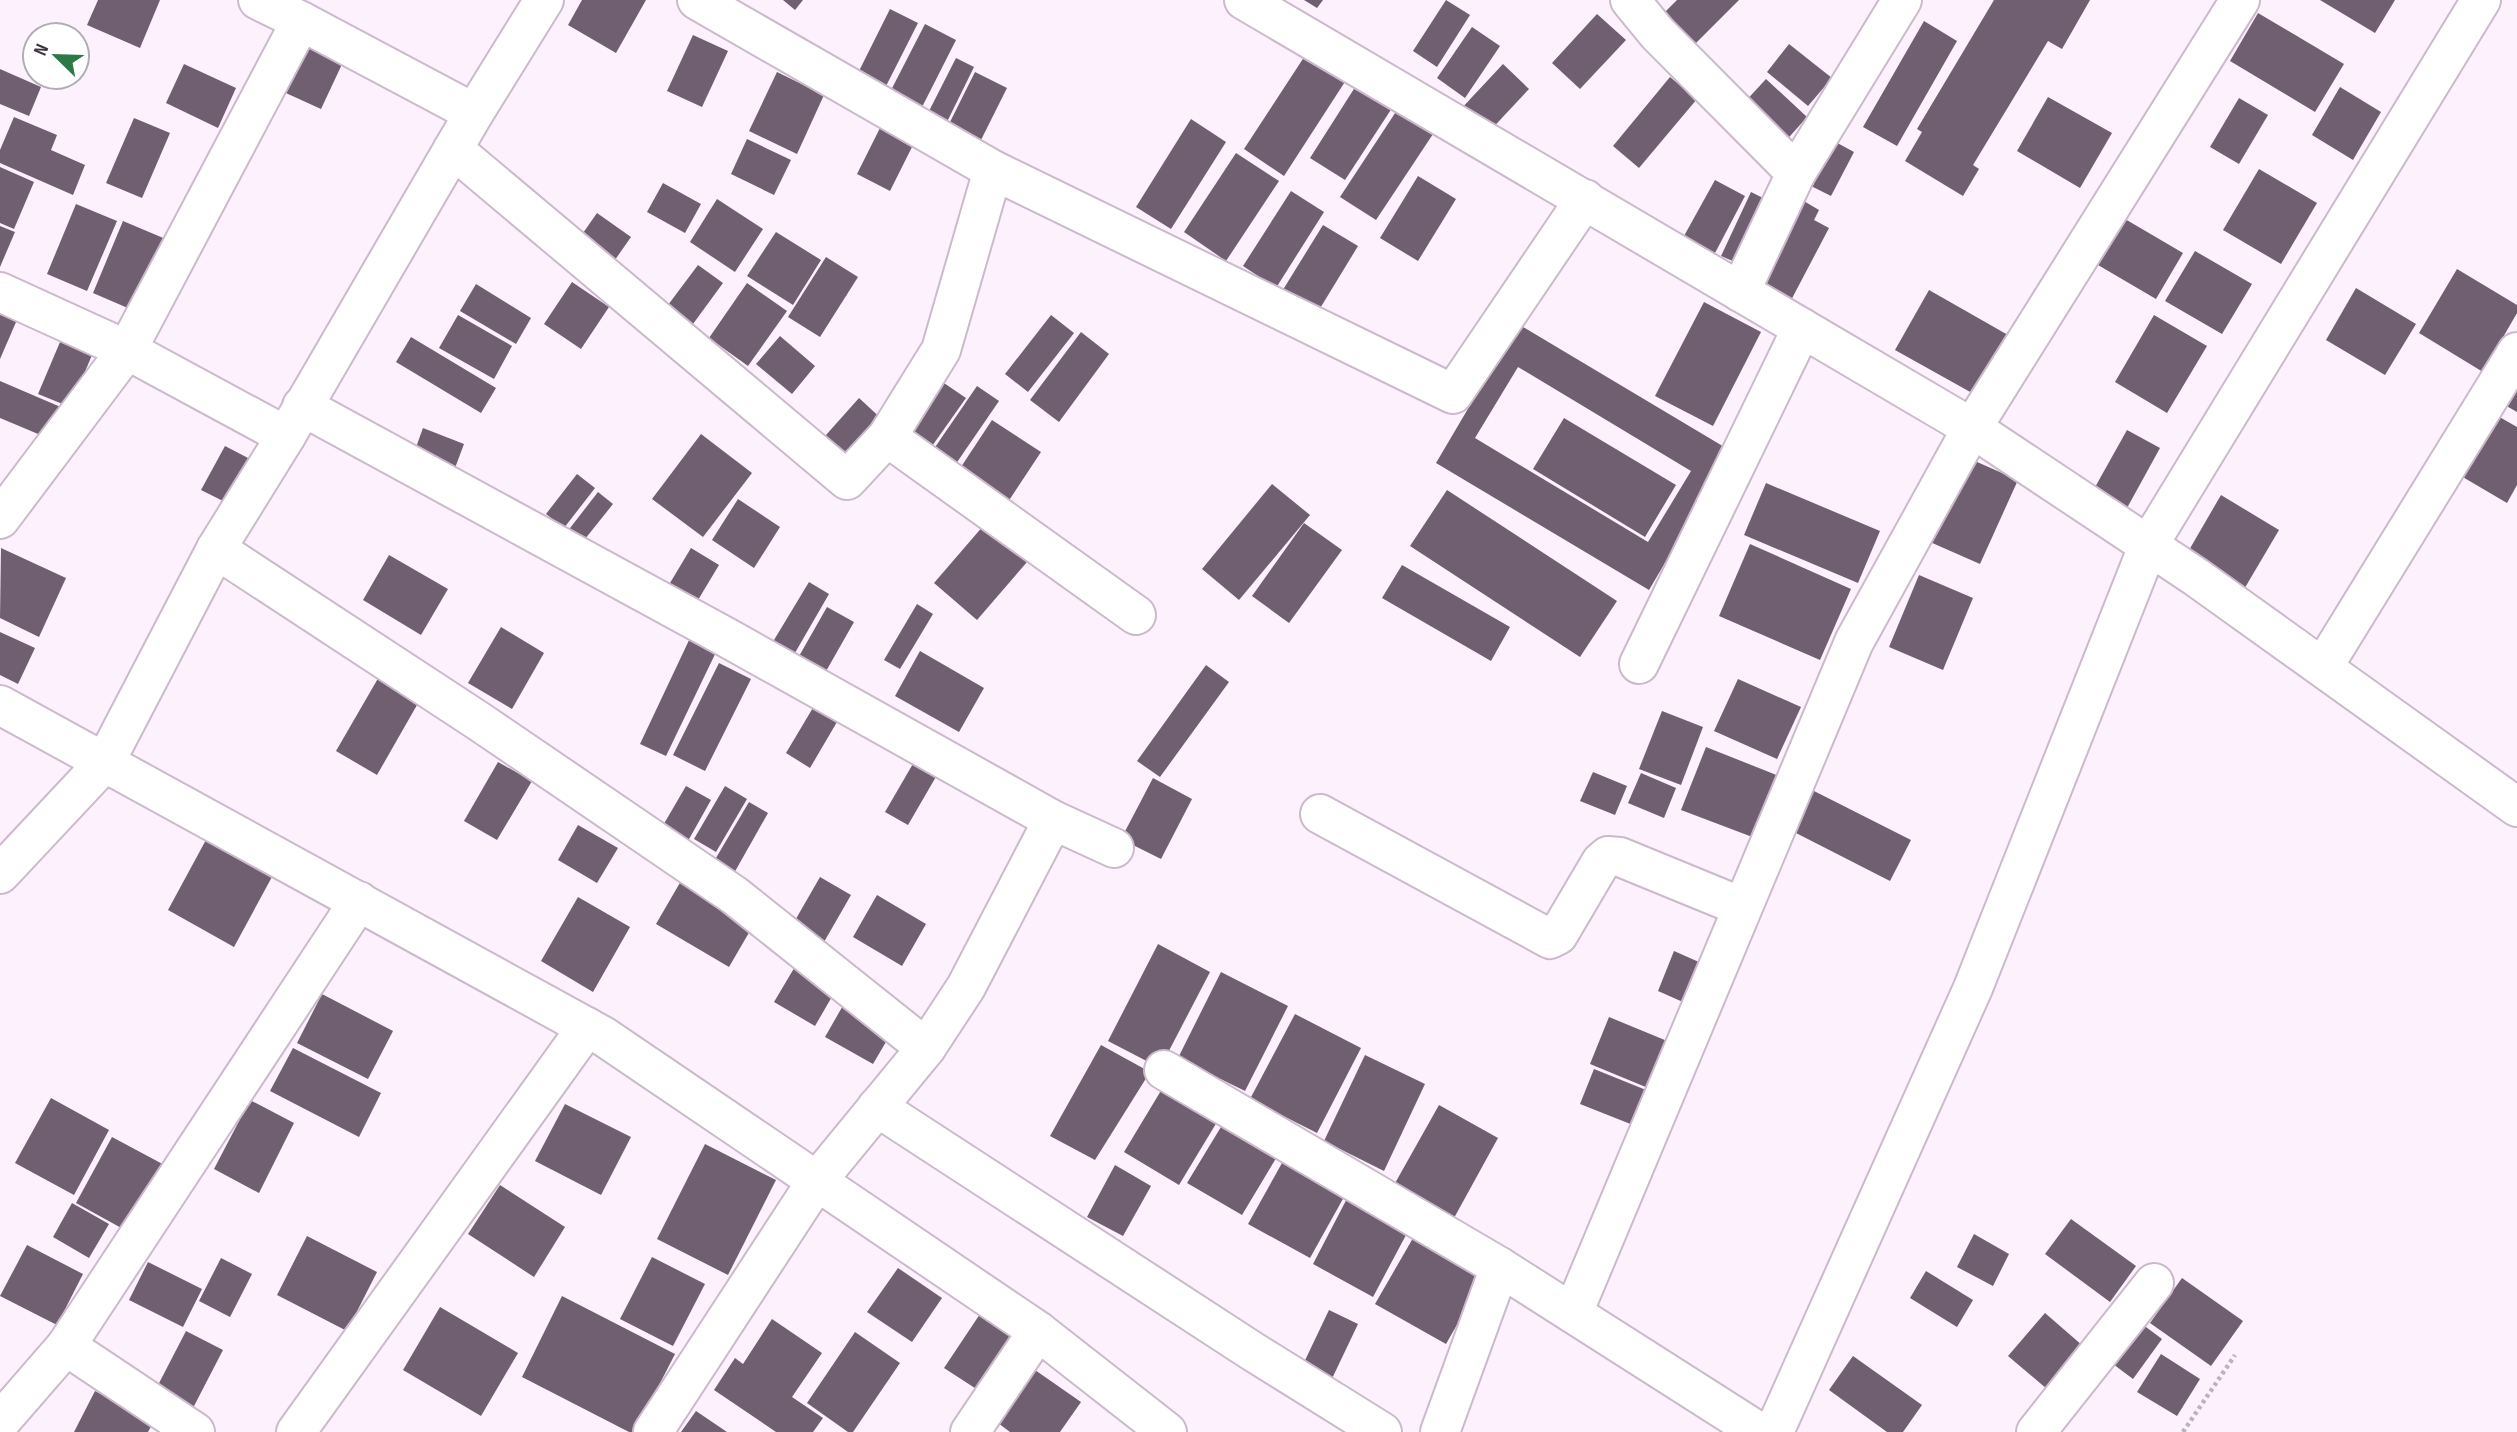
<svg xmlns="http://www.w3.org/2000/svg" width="2517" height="1432" font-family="'Sofia Sans Condensed',sans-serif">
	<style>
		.building { fill: #705f71; fill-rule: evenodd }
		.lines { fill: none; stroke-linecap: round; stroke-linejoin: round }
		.minor-casing { stroke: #cbb9cc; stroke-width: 42 }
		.path { stroke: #bcb2bd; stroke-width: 4.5; stroke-dasharray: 3.5 3.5; stroke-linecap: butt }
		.minor { stroke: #fff; stroke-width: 38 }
	</style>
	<rect width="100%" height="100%" fill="#fdf1fe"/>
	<g class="building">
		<path d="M98 0H160L140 48 87 25Z"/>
		<path d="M582 0H646L616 53 568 25Z"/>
		<path d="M783 0H803L795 10Z"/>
		<path d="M1304 0H1323L1317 8Z"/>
		<path d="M1446 0 1470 15 1437 67 1413 51Z"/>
		<path d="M1677 0H1739L1685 54 1654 23Z"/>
		<path d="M1994 0H2090L2062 49 2048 41 1973 165 1979 169 1963 196 1905 161 1922 132 1917 129Z"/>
		<path d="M2320 0H2395L2375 33Z"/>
		<path d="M890 9 918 23 882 94 854 81Z"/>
		<path d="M2258 13 2344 64 2315 112 2230 61Z"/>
		<path d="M1597 14 1626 40 1580 89 1552 63Z"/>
		<path d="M1924 21 1957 41 1897 146 1863 127Z"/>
		<path d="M925 24 956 40 918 115 886 100Z"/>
		<path d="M1472 27 1500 46 1465 98 1437 78Z"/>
		<path d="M693 35 728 51 702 107 667 91Z"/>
		<path d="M300 40 344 60 321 109 277 89Z"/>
		<path d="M1789 44 1832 78 1808 106 1767 72Z"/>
		<path d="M1310 48 1350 74 1284 176 1244 149Z"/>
		<path d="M956 58 974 67 945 126 926 117Z"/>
		<path d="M184 64 236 88 218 128 166 103Z"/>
		<path d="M1503 64 1529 89 1486 135 1460 110Z"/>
		<path d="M0 69 41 87 29 116 0 104Z"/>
		<path d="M777 72 824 95 797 154 749 131Z"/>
		<path d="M975 72 1007 88 978 146 946 130Z"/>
		<path d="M1670 77 1697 99 1639 168 1613 146Z"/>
		<path d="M1766 79 1807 117 1783 144 1742 105Z"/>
		<path d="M1359 81 1394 105 1345 180 1310 158Z"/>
		<path d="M2340 87 2381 112 2353 160 2312 135Z"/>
		<path d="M2048 97 2112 133 2080 188 2017 151Z"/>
		<path d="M2239 98 2268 115 2239 164 2210 147Z"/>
		<path d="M1401 104 1437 128 1376 220 1340 197Z"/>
		<path d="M14 117 57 135 51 150 85 165 73 195 0 163V150Z"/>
		<path d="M134 118 170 133 142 198 106 183Z"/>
		<path d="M1191 119 1226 142 1171 229 1136 207Z"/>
		<path d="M880 128 913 145 890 191 857 174Z"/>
		<path d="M747 139 791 160 774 195 731 174Z"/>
		<path d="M1830 139 1854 152 1831 196 1807 184Z"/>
		<path d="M1236 153 1279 181 1226 261 1184 232Z"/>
		<path d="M0 167 34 182 14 229 0 223Z"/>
		<path d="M2259 169 2317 203 2281 264 2223 230Z"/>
		<path d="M1418 176 1456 199 1418 261 1380 238Z"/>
		<path d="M1715 180 1745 196 1715 253 1684 236Z"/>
		<path d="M663 183 701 204 685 233 647 212Z"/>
		<path d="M1291 191 1324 212 1276 288 1243 266Z"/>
		<path d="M1751 192 1771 202 1742 265 1721 256Z"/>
		<path d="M1797 197 1819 210 1814 220 1829 228 1788 306 1750 286Z"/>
		<path d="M717 199 763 229 735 272 690 242Z"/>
		<path d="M76 204 117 221 87 291 47 274Z"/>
		<path d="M597 213 631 237 610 267 576 243Z"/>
		<path d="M2125 219 2183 253 2156 299 2098 265Z"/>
		<path d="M123 221 168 240 137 312 93 293Z"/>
		<path d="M1323 225 1358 246 1316 315 1281 293Z"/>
		<path d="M0 226 15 232 0 267Z"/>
		<path d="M776 232 821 260 793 305 747 276Z"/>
		<path d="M2195 251 2252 284 2222 334 2165 301Z"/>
		<path d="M826 257 858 277 820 337 788 317Z"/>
		<path d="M698 265 723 283 693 324 668 305Z"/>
		<path d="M2457 269 2517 305V313L2483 372 2419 333Z"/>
		<path d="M572 282 609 307 581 349 544 324Z"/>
		<path d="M747 283 787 311 748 366 709 338Z"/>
		<path d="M476 284 531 318 516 344 460 311Z"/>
		<path d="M2356 288 2416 324 2385 375 2326 340Z"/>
		<path d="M1929 290 2015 339 1981 398 1895 350Z"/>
		<path d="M0 296 23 306 0 359Z"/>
		<path d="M1704 302 1761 332 1713 426 1655 396Z"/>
		<path d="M458 315 512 346 494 379 439 348Z"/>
		<path d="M1051 315 1074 333 1028 392 1005 374Z"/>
		<path d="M2154 315 2207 346 2167 413 2115 382Z"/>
		<path d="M1518 324 1731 451 1649 590 1436 463ZM1518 367 1691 471 1648 542 1475 438Z"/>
		<path d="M1081 332 1109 354 1059 422 1030 400Z"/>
		<path d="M63 335 95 348 70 407 38 394Z"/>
		<path d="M780 336 815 366 792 394 756 364Z"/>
		<path d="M411 337 496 388 481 413 396 362Z"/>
		<path d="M2517 379V412L2503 404Z"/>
		<path d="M0 381 63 408 50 439 0 418Z"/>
		<path d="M941 381 966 398 930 449 905 431Z"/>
		<path d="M977 386 999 401 951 471 929 456Z"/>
		<path d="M859 398 885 422 844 467 818 444Z"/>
		<path d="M2496 415 2517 427V485L2507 503 2461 476Z"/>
		<path d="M1564 418 1676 485 1645 537 1533 469Z"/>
		<path d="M992 420 1041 452 1006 505 957 473Z"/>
		<path d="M423 428 464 444 452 476 411 461Z"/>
		<path d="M2127 430 2160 448 2127 508 2094 489Z"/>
		<path d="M701 434 752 473 703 537 652 499Z"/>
		<path d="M225 446 250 459 227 503 201 490Z"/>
		<path d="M1968 458 2018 480 1980 564 1930 542Z"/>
		<path d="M577 474 595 488 564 528 546 514Z"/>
		<path d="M1766 483 1880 531 1858 583 1744 535Z"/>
		<path d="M1272 484 1310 515 1239 600 1202 569Z"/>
		<path d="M1447 490 1617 601 1580 657 1410 546Z"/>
		<path d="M598 492 613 504 581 544 567 532Z"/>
		<path d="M2221 495 2279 530 2243 591 2185 557Z"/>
		<path d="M738 499 780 527 754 568 712 540Z"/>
		<path d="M1304 523 1342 550 1289 623 1252 596Z"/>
		<path d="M984 525 1027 562 977 620 934 583Z"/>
		<path d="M1750 544 1851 589 1820 660 1719 616Z"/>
		<path d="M1 548 66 578 39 637 0 618Z"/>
		<path d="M691 548 719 565 689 615 661 598Z"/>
		<path d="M389 555 448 589 421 635 363 600Z"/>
		<path d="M1402 565 1510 627 1491 661 1382 598Z"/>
		<path d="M1919 575 1973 598 1943 670 1889 647Z"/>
		<path d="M809 582 829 594 792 658 771 645Z"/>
		<path d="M917 604 933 614 900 669 884 660Z"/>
		<path d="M827 607 854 622 825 673 798 658Z"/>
		<path d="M501 627 544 653 512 709 468 683Z"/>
		<path d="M0 632 35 648 18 684 0 675Z"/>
		<path d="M691 636 718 648 666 756 640 744Z"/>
		<path d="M920 651 984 688 959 732 895 696Z"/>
		<path d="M719 663 751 679 705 771 673 755Z"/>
		<path d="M1206 665 1229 682 1160 777 1137 761Z"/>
		<path d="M380 675 421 698 377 775 336 751Z"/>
		<path d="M1738 679 1801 707 1777 759 1714 731Z"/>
		<path d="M820 696 844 710 810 768 786 753Z"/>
		<path d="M1662 711 1703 727 1681 785 1639 769Z"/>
		<path d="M1706 747 1779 776 1755 838 1681 810Z"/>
		<path d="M498 762 532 781 497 840 464 821Z"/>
		<path d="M914 762 937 775 908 825 885 812Z"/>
		<path d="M1593 772 1627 786 1615 815 1580 801Z"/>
		<path d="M1641 773 1676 788 1664 818 1628 803Z"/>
		<path d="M1153 778 1192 799 1161 859 1121 839Z"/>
		<path d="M686 786 711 800 684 848 658 834Z"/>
		<path d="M725 786 747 799 716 852 694 839Z"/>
		<path d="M1814 791 1911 840 1890 881 1794 832Z"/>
		<path d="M749 802 768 813 733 875 713 863Z"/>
		<path d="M578 825 618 848 597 883 558 860Z"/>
		<path d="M207 838 273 875 234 947 168 910Z"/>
		<path d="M820 877 851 895 820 949 789 931Z"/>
		<path d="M681 881 754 924 729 967 656 924Z"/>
		<path d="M877 895 926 924 902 966 853 937Z"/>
		<path d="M578 897 630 927 593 992 541 961Z"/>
		<path d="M1158 944 1210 972 1160 1068 1108 1041Z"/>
		<path d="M1674 951 1708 966 1692 1006 1658 991Z"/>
		<path d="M796 965 837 988 815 1026 774 1002Z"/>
		<path d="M1221 972 1288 1006 1245 1091 1178 1058Z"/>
		<path d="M322 994 393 1031 368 1079 297 1043Z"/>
		<path d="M845 1002 893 1030 873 1064 825 1037Z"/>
		<path d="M1295 1014 1361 1048 1317 1133 1250 1099Z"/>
		<path d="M1609 1017 1672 1043 1653 1090 1590 1064Z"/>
		<path d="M1101 1045 1150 1072 1095 1160 1050 1136Z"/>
		<path d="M293 1048 381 1093 359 1137 270 1091Z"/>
		<path d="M1365 1055 1425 1084 1384 1171 1324 1141Z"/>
		<path d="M1594 1069 1651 1092 1638 1127 1580 1104Z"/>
		<path d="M1165 1084 1220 1117 1179 1185 1124 1152Z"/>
		<path d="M51 1098 109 1130 74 1195 15 1163Z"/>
		<path d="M250 1100 294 1123 259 1193 214 1169Z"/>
		<path d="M565 1104 631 1137 601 1195 535 1161Z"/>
		<path d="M1439 1105 1498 1138 1454 1218 1394 1185Z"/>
		<path d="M1227 1117 1281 1150 1242 1215 1187 1183Z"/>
		<path d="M112 1137 170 1168 134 1235 76 1203Z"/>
		<path d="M705 1144 776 1180 728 1275 657 1239Z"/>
		<path d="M1287 1154 1349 1188 1310 1258 1248 1224Z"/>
		<path d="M1115 1165 1151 1186 1123 1236 1087 1217Z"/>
		<path d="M500 1185 565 1227 534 1277 468 1234Z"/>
		<path d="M1353 1187 1414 1220 1373 1297 1313 1264Z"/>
		<path d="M72 1203 109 1224 89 1258 53 1237Z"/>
		<path d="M2071 1219 2136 1266 2110 1302 2045 1254Z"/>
		<path d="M1420 1226 1490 1267 1446 1344 1375 1304Z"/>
		<path d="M1974 1234 2009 1254 1993 1286 1957 1267Z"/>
		<path d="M307 1236 377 1272 347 1331 277 1295Z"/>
		<path d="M27 1245 83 1274 57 1325 0 1296Z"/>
		<path d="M652 1257 705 1284 673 1346 620 1319Z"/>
		<path d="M221 1258 252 1274 230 1317 199 1301Z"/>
		<path d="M148 1262 202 1289 183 1327 129 1300Z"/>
		<path d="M898 1268 942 1298 912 1342 867 1312Z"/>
		<path d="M1926 1271 1973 1300 1957 1327 1910 1298Z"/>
		<path d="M2182 1278 2243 1321 2211 1366 2150 1323Z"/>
		<path d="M562 1296 675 1354 635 1432H629L522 1377Z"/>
		<path d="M440 1307 518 1353 481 1416 403 1370Z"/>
		<path d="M1329 1310 1358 1324 1328 1387 1299 1373Z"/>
		<path d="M2045 1313 2083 1346 2047 1389 2008 1356Z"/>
		<path d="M980 1314 1016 1338 981 1392 944 1368Z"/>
		<path d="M2134 1318 2162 1339 2133 1379 2105 1358Z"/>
		<path d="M772 1319 822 1353 792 1397 823 1418 813 1432H776L714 1390 735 1358 743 1364Z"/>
		<path d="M186 1331 223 1350 193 1408 156 1389Z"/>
		<path d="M855 1332 900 1363 853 1432H848L807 1403Z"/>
		<path d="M2161 1354 2200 1379 2177 1416 2137 1392Z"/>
		<path d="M1853 1356 1922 1405 1903 1432H1887L1829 1390Z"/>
		<path d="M1035 1370 1081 1402 1060 1432H1010L998 1423Z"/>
		<path d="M95 1391 154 1421 148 1432H74Z"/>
		<path d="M696 1411 727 1432H681Z"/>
	</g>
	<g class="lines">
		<g class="minor-casing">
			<g id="minor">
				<path d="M697 0 993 170 1453 394 1585 199"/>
				<path d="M1244 0 1972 428 2196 577 2517 807"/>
				<path d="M1630 0 1657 33 1796 173"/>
				<path d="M301 21 474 113"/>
				<path d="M453 149 847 480 887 437 941 350 993 170"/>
				<path d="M0 292 127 350 286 436"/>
				<path d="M1740 292 1796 173 1902 0"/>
				<path d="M302 406 724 636 1053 820 1114 848"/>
				<path d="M887 437 1136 615"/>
				<path d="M0 519 127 350 301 21 258 0"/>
				<path d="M216 549 480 722 734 895 926 1048"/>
				<path d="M1639 664 1802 328"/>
				<path d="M2323 667 2517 352"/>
				<path d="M0 705 603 1036 1038 1331 1167 1432"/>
				<path d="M1320 814 1550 939 1558 935 1601 862 1608 856 1620 857 1742 907"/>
				<path d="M0 874 105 762 216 549 286 436 474 113 544 0"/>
				<path d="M1164 1070 1500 1267 1759 1432"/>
				<path d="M877 1107 1252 1351 1382 1432"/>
				<path d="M1573 1313 1854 642 1972 428 2240 0"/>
				<path d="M0 1422 66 1346"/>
				<path d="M195 1432 66 1346 359 901"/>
				<path d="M296 1432 587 1027"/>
				<path d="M653 1432 816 1182 926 1048 966 987 1053 820"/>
				<path d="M970 1432 1038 1331"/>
				<path d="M1440 1432 1500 1267"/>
				<path d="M1774 1432 1973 988 2149 544 2481 0"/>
				<path d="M2036 1432 2154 1283"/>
			</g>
		</g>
		<path class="path" d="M2183 1432 2235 1355"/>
		<use href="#minor" class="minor"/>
	</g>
	<g transform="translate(56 56) rotate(293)"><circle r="33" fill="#ffffff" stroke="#b1aeb1" stroke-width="2"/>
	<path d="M0-5L12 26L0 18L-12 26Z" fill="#2c7847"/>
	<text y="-10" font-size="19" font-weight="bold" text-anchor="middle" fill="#3c353d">N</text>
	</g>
</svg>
